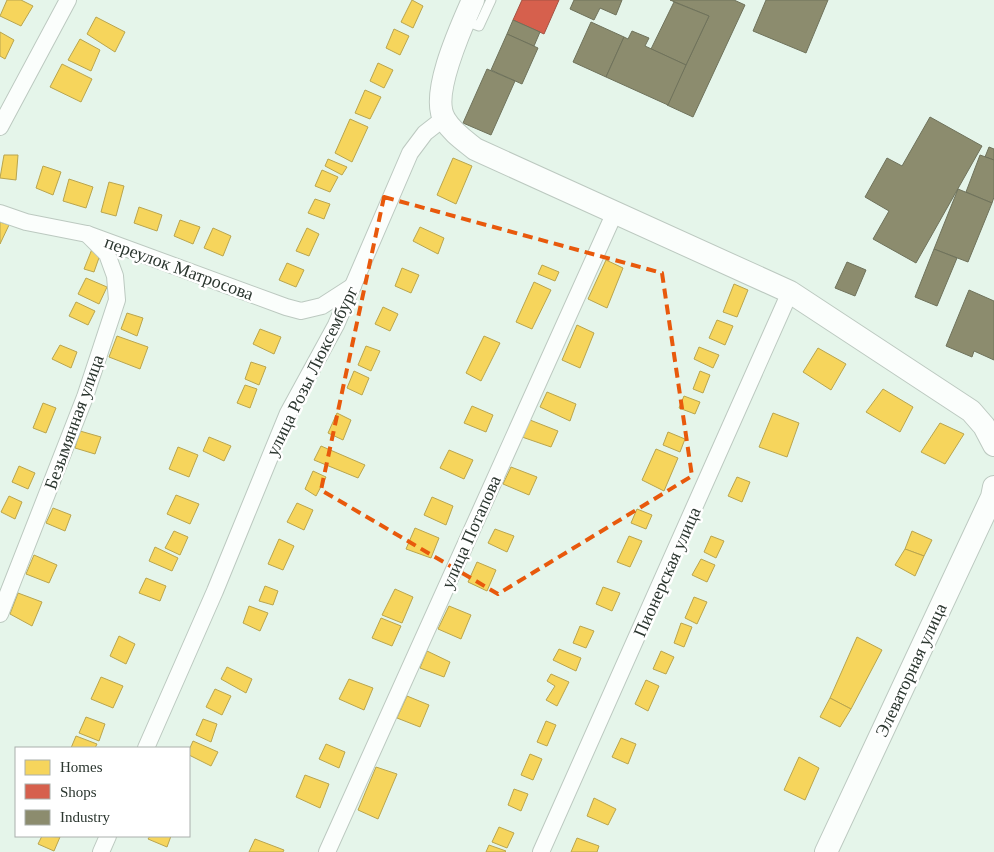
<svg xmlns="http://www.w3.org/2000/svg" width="994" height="852" font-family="Georgia,serif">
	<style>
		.homes { fill: #f6d55c; stroke: #b9a54e }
		.shops { fill: #d6604d; stroke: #a35344 }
		.industry { fill: #8c8c6e; stroke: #6f725b }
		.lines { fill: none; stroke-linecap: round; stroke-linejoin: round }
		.service-casing { stroke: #bcc9c0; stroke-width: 11 }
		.minor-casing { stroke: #bcc9c0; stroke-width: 18 }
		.secondary-casing { stroke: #bcc9c0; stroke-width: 24 }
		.service { stroke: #fbfefc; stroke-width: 9 }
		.minor { stroke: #fbfefc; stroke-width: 16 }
		.secondary { stroke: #fbfefc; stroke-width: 22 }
		.marked { fill: none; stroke: #e8590c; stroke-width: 4; stroke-dasharray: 10 6; stroke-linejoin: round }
		.labels { text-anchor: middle; stroke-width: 5; stroke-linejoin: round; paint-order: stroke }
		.street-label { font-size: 18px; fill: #2b362f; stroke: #fff }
	</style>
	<rect width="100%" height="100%" fill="#e5f5ea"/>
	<g class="homes">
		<path d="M7 0H21L33 6 21 26 0 16Z"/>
		<path d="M412 0 423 6 413 28 401 22Z"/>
		<path d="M96 17 125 32 115 52 87 34Z"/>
		<path d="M394 29 409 36 400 55 386 48Z"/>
		<path d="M0 32 14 40 5 59 0 56Z"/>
		<path d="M80 39 100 50 91 71 68 60Z"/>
		<path d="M378 63 393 70 384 88 370 81Z"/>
		<path d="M62 64 92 79 81 102 50 87Z"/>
		<path d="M365 90 381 97 370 119 355 113Z"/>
		<path d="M350 119 368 127 352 162 335 153Z"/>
		<path d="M4 155H18L16 180 0 178Z"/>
		<path d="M453 158 472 166 456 204 437 195Z"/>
		<path d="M328 159 347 167 342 175 325 166Z"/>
		<path d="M43 166 61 172 53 195 36 188Z"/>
		<path d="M322 170 338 177 330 192 315 186Z"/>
		<path d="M69 179 93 187 86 208 63 201Z"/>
		<path d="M109 182 124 186 116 216 101 212Z"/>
		<path d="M315 199 330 204 324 219 308 213Z"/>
		<path d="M139 207 162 215 157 231 134 223Z"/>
		<path d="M180 220 200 227 193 244 174 236Z"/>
		<path d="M0 222 9 225 0 244Z"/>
		<path d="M420 227 444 238 438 254 413 241Z"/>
		<path d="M213 228 231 236 223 256 204 248Z"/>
		<path d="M307 228 319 234 309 256 296 251Z"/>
		<path d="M92 249 101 252 94 272 84 269Z"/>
		<path d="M606 260 623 268 607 308 588 299Z"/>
		<path d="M287 263 304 270 296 287 279 280Z"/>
		<path d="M542 265 559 272 555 281 538 274Z"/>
		<path d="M402 268 419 275 411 293 395 286Z"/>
		<path d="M86 278 107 287 99 304 78 294Z"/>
		<path d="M534 282 551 290 532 329 516 322Z"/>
		<path d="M734 284 748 290 737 317 723 312Z"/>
		<path d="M76 302 95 311 88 325 69 316Z"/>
		<path d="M383 307 398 314 390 331 375 324Z"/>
		<path d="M127 313 143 318 137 336 121 329Z"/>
		<path d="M717 320 733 326 725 345 709 338Z"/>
		<path d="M577 325 594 333 580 368 562 360Z"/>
		<path d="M260 329 281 337 274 354 253 344Z"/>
		<path d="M117 336 148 347 140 369 109 357Z"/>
		<path d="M484 336 500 343 481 381 466 373Z"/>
		<path d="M60 345 77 352 71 368 52 359Z"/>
		<path d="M366 346 380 351 371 371 358 365Z"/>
		<path d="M699 347 719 355 713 368 694 359Z"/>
		<path d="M818 348 846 364 831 390 803 372Z"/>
		<path d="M251 362 266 367 259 385 245 379Z"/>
		<path d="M354 371 369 378 362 395 347 388Z"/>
		<path d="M700 371 710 375 703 393 693 389Z"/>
		<path d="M245 385 257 389 250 408 237 403Z"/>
		<path d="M883 389 913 407 900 432 866 412Z"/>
		<path d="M547 392 576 404 570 421 540 407Z"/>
		<path d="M684 396 700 402 695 414 679 408Z"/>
		<path d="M43 403 56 408 46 433 33 428Z"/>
		<path d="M472 406 493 415 486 432 464 423Z"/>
		<path d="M337 413 351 420 343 440 328 433Z"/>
		<path d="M773 413 799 423 787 457 759 447Z"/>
		<path d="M530 420 558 431 551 447 522 437Z"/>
		<path d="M940 423 964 434 945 464 921 452Z"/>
		<path d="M80 431 101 437 95 454 75 448Z"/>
		<path d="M668 432 685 439 680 452 663 445Z"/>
		<path d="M209 437 231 446 224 461 203 451Z"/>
		<path d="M321 446 365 465 358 478 314 460Z"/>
		<path d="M178 447 198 455 189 477 169 469Z"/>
		<path d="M656 449 678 458 664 491 642 480Z"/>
		<path d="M449 450 473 460 464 479 440 468Z"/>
		<path d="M19 466 35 473 28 489 12 482Z"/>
		<path d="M511 467 537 477 529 495 503 484Z"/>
		<path d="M313 471 326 477 316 496 305 489Z"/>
		<path d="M737 477 750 482 742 502 728 496Z"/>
		<path d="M176 495 199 504 190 524 167 514Z"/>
		<path d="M9 496 22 502 15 519 1 512Z"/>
		<path d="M432 497 453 506 446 525 424 515Z"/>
		<path d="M297 503 313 510 304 530 287 522Z"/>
		<path d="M53 508 71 515 65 531 46 523Z"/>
		<path d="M637 509 652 515 646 529 631 523Z"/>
		<path d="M415 528 439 538 431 558 406 549Z"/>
		<path d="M495 529 514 536 507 552 488 543Z"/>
		<path d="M174 531 188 537 180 555 165 548Z"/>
		<path d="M912 531 932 540 924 556 905 549Z"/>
		<path d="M629 536 642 541 630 567 617 562Z"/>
		<path d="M711 536 724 541 716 558 704 552Z"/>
		<path d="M279 539 294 546 283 570 268 564Z"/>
		<path d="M155 547 178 558 172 571 149 561Z"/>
		<path d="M905 549 924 556 915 576 895 565Z"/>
		<path d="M34 555 57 565 49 583 26 574Z"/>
		<path d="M701 559 715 565 707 582 692 575Z"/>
		<path d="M477 562 496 570 487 591 468 582Z"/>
		<path d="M146 578 166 586 160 601 139 593Z"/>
		<path d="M265 586 278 591 273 605 259 601Z"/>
		<path d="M603 587 620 593 612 611 596 604Z"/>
		<path d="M395 589 413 597 402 623 382 615Z"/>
		<path d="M18 593 42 602 32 626 10 614Z"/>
		<path d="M694 597 707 602 697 624 685 618Z"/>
		<path d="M249 606 268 613 260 631 243 623Z"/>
		<path d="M449 606 471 615 461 639 438 629Z"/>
		<path d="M381 618 401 626 392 646 372 638Z"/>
		<path d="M681 623 692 627 684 647 674 643Z"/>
		<path d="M580 626 594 631 586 648 573 643Z"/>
		<path d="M119 636 135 644 126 664 110 656Z"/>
		<path d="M857 637 882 650 851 709 830 698Z"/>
		<path d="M559 649 581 658 576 671 553 660Z"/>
		<path d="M427 651 450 662 444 677 420 668Z"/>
		<path d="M661 651 674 657 666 674 653 669Z"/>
		<path d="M227 667 252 679 246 693 221 679Z"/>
		<path d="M551 674 569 682 557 706 546 700 555 686 547 681Z"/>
		<path d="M101 677 123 686 113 708 91 699Z"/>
		<path d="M349 679 373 688 364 710 339 699Z"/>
		<path d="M646 680 659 686 648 711 635 704Z"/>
		<path d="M215 689 231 696 222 715 206 707Z"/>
		<path d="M407 696 429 705 420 727 397 718Z"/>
		<path d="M830 698 851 709 840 727 820 717Z"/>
		<path d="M86 717 105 724 99 741 79 733Z"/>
		<path d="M203 719 217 724 211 742 196 735Z"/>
		<path d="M546 721 556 725 547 746 537 742Z"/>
		<path d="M76 736 97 744 95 748H71Z"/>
		<path d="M621 738 636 744 628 764 612 757Z"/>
		<path d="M193 741 218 752 211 766 189 755V750Z"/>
		<path d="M326 744 345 752 339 768 319 759Z"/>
		<path d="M530 754 542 759 533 780 521 775Z"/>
		<path d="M799 757 819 768 805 800 784 790Z"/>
		<path d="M376 767 397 774 378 819 358 810Z"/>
		<path d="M305 775 329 784 320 808 296 797Z"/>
		<path d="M514 789 528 794 521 811 508 805Z"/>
		<path d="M594 798 616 809 608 825 587 816Z"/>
		<path d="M499 827 514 833 507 848 492 842Z"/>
		<path d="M42 836 60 837 54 851 38 844Z"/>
		<path d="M150 836H171L167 847 148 839Z"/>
		<path d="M577 838 599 846 597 852H571Z"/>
		<path d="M255 839 284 850 283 852H249Z"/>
		<path d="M489 845 506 851 505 852H486Z"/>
	</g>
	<path class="shops" d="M522 0H559L544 34 513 20Z"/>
	<g class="industry">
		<path d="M574 0H622L616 15 600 8 594 20 570 9Z"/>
		<path d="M670 0H734L745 5 693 117 667 105 709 16Z"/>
		<path d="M766 0H828L806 53 753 31Z"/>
		<path d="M674 2 709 16 686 65 651 49Z"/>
		<path d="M513 20 540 32 534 46 507 34Z"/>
		<path d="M591 22 624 37 606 77 573 62Z"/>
		<path d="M632 31 649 38 645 46 686 65 668 105 606 77 624 37 628 39Z"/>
		<path d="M507 34 538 48 522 84 491 70Z"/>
		<path d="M487 69 515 81 491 135 463 123Z"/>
		<path d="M930 117 982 146 916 263 873 239 889 211 865 197 887 158 902 166Z"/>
		<path d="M989 147 994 149V160L985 157Z"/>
		<path d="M980 155 994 160V197L992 203 966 192Z"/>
		<path d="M958 189 992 203 968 262 934 249Z"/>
		<path d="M934 249 957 258 937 306 915 297Z"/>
		<path d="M847 262 866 270 855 296 835 288Z"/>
		<path d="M969 290 994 301V360L974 351 972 357 946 346Z"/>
	</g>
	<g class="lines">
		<g class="service-casing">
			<path id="service" d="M465 21 479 26 491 0"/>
		</g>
		<g class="minor-casing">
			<g id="minor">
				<path d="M0 127 68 0"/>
				<path d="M0 213 26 222 87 234 286 307 301 311 322 306 353 286"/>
				<path d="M0 614 85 397 117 300 115 276 107 254 87 234"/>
				<path d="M146 748 215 591 288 413 336 325 410 153 425 133 443 119"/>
				<path d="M101 852 108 836"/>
				<path d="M327 852 615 212"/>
				<path d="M541 852 790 292"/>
			</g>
		</g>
		<g class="secondary-casing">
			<g id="secondary">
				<path d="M473 0C462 25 429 96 445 120 452 132 464 140 475 149L790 292 971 411 984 426 994 445"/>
				<path d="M826 852 992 497 994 487"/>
			</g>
		</g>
		<use href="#service" class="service"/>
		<use href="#minor" class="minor"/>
		<use href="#secondary" class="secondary"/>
	</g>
	<path class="marked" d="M384 197 662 273 692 476 498 594 321 490Z"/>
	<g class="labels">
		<g class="street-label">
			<text transform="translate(179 268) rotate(20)" y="6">переулок Матросова</text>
			<text transform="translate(312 371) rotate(-64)" y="6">улица Розы Люксембург</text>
			<text transform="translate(74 422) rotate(-70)" y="6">Безымянная улица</text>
			<text transform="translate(471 532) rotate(-66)" y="6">улица Потапова</text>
			<text transform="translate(667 572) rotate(-66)" y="6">Пионерская улица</text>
			<text transform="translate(911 670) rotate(-65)" y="6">Элеваторная улица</text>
		</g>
	</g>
	<rect x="15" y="747" width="175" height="90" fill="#ffffff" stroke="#aaafac"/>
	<rect x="25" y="760" width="25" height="15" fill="#f6d55c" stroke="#aaafac"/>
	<text x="60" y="772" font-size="15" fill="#2b362f">Homes</text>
	<rect x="25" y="784" width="25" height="15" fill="#d6604d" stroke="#aaafac"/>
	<text x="60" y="797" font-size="15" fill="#2b362f">Shops</text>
	<rect x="25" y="810" width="25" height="15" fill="#8c8c6e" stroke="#aaafac"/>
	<text x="60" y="822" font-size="15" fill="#2b362f">Industry</text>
</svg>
